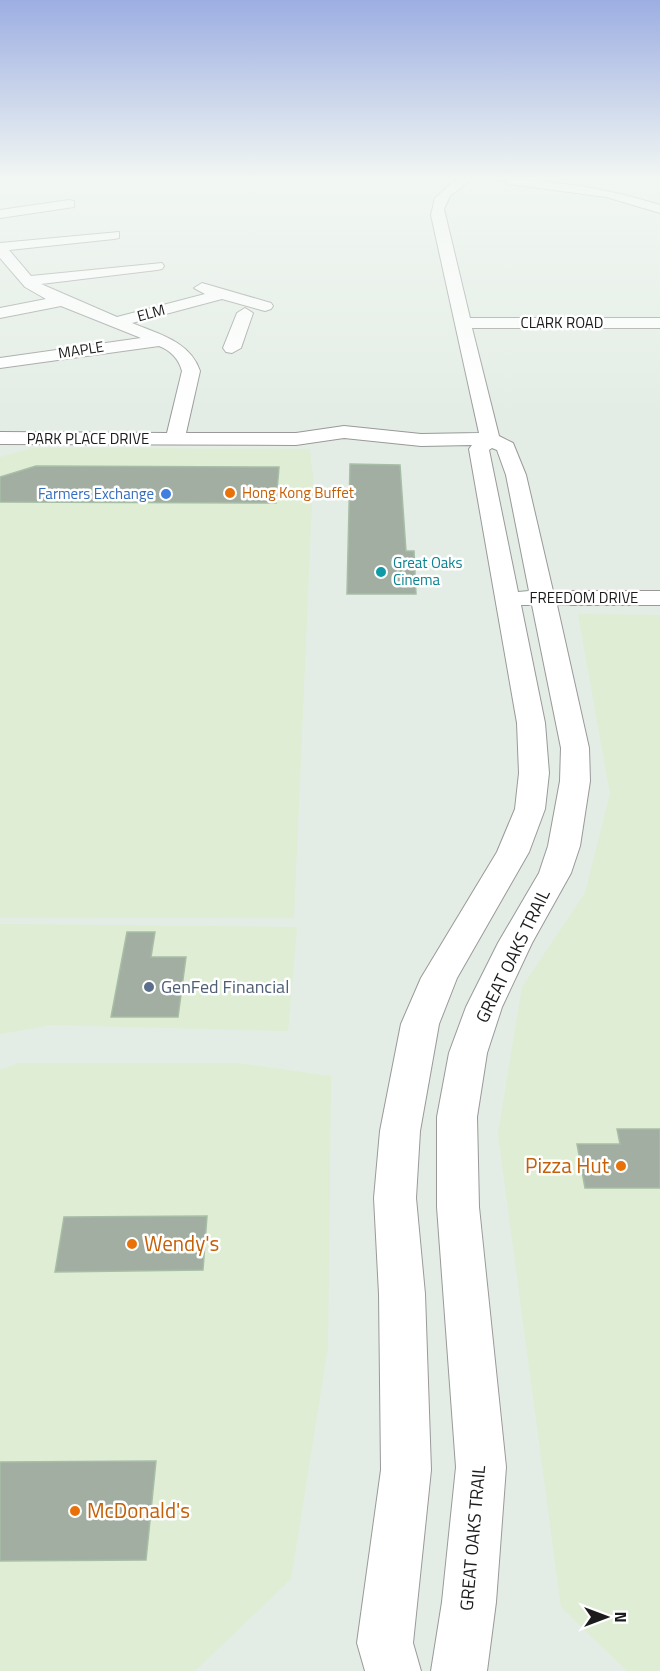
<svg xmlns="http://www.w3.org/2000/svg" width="660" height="1671" font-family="'Titillium Web',sans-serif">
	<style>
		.commercial { fill: #deedd3 }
		.building { fill: #a2aea2; stroke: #a7bea6; stroke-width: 1.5 }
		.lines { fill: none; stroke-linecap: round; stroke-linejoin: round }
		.minor-casing { stroke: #999; stroke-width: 2 }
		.minor { fill: #fff; fill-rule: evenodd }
		.food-dot { fill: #e8710a; stroke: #fff; stroke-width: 2 }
		.shop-dot { fill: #3f7fe0; stroke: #fff; stroke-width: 2 }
		.culture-dot { fill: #0f9aa8; stroke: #fff; stroke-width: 2 }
		.service-dot { fill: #5c6f8a; stroke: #fff; stroke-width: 2 }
		.labels { text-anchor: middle; stroke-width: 5; stroke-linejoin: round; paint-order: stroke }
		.far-street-label { font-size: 15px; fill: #1c1c1c; stroke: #fff }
		.far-food-label { font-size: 15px; fill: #c56008; stroke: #fff; text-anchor: start }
		.far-shop-label { font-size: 15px; fill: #366cbe; stroke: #fff; text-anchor: end }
		.far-culture-label { font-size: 15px; fill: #0d838f; stroke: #fff; text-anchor: start }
		.street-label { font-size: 18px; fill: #1c1c1c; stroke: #fff }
		.service-label { font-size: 18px; fill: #4e5e75; stroke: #fff; text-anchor: start }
		.near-food-label { font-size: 21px; fill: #c56008; stroke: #fff; text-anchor: start }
	</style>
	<rect width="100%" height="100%" fill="#e3ede5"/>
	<g class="commercial">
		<path d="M33 448 310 449 313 478 294 918H0V457Z"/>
		<path d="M578 614 660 615V1671H627L561 1607 498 1134 522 987 585 893 610 794Z"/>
		<path d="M0 924 297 927 288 1031 51 1025 0 1034Z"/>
		<path d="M19 1063H235L331 1076 328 1347 291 1579 195 1671H0V1070Z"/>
	</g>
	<g class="building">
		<path d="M350 464 400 465 406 551H414L416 594H347Z"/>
		<path d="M36 466 279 467 276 503 0 502V477Z"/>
		<path d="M127 932H155L151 957H186L178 1017H111Z"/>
		<path d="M617 1129H660V1188H585L577 1144H620Z"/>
		<path d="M207 1216 203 1270 55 1272 64 1217Z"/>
		<path d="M156 1461 146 1560 0 1561V1462Z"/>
	</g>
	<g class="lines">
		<g class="minor-casing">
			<g id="minor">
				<path d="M455 180H471L450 196 444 209 470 318H660V328H472L499 436 513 443 526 475 553 591H660V605H557L589 748 590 781 580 846 571 873 532 943 502 1007 487 1053 477 1117 479 1207 506 1467 496 1602 487 1671H431L442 1602 456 1467 437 1207V1117L449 1053 466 1007 498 943 539 873 548 846 560 781 561 748 532 605H521L545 723 549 773 545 809 529 852 457 978 439 1024 420 1131 416 1198 425 1294 431 1470 413 1643 421 1671H365L357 1643 381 1470 379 1294 374 1198 380 1131 401 1024 421 978 497 852 515 809 519 773 517 723 469 449 472 445 421 446 344 438 296 445 0 444V432L167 433 182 371C179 359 170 350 159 346L0 368V358L141 338 61 306 0 318V308L46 299 25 287 0 258V243L119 232V238L114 239 9 250 31 276 162 263 164 266 162 269 157 270 41 284 117 317 205 294 194 288 202 283 271 303 273 306 271 309 265 311 222 299 132 323C158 334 190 341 200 371L186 433H296L344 426 421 434 479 433 431 215 435 198ZM492 448 497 450 506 475 529 591 518 592 489 450Z"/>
				<path d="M503 180C558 180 608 189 660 205V213L606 197 509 184Z"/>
				<path d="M69 200 74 201V207L0 218V210Z"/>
				<path d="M245 308 253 313 241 348 232 353 226 352 223 348 237 313Z"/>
			</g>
		</g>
		<use href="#minor" class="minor"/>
	</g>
	<linearGradient id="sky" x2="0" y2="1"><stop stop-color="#9daee2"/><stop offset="0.43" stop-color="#f2f7f3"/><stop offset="1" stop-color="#f2f7f3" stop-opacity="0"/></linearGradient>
	<rect width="660" height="414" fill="url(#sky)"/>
	<g class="food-dot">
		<circle cx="230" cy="493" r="6"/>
		<circle cx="621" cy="1166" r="6"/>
		<circle cx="132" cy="1244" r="6"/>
		<circle cx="75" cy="1511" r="6"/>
	</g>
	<circle class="shop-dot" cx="166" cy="494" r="6"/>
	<circle class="culture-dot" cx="381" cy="572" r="6"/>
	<circle class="service-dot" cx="149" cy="987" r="6"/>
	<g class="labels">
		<g class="far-street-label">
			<text transform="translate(151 313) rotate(-15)" y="5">ELM</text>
			<text x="562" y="328">CLARK ROAD</text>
			<text transform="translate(81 350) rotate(-9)" y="5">MAPLE</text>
			<text x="88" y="444">PARK PLACE DRIVE</text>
			<text x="584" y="603">FREEDOM DRIVE</text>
		</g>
		<g class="far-food-label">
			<text x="242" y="498">Hong Kong Buffet</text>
		</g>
		<g class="far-shop-label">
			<text x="154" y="499">Farmers Exchange</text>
		</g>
		<g class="far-culture-label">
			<text x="393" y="568">Great Oaks<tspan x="393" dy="17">Cinema</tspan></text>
		</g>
		<g class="street-label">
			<text transform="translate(513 956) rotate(-64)" y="6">GREAT OAKS TRAIL</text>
			<text transform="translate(473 1538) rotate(-85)" y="6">GREAT OAKS TRAIL</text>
		</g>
		<g class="service-label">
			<text x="161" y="993">GenFed Financial</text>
		</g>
		<g class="near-food-label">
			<text x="609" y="1173" text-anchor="end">Pizza Hut</text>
			<text x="144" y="1251">Wendy's</text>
			<text x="87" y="1518">McDonald's</text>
		</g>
	</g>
	<g transform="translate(606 1617) rotate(90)" stroke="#ffffff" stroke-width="4.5" paint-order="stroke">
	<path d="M0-4.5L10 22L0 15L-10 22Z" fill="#1c1c1c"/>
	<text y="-9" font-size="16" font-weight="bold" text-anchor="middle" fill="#1c1c1c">N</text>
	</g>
</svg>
